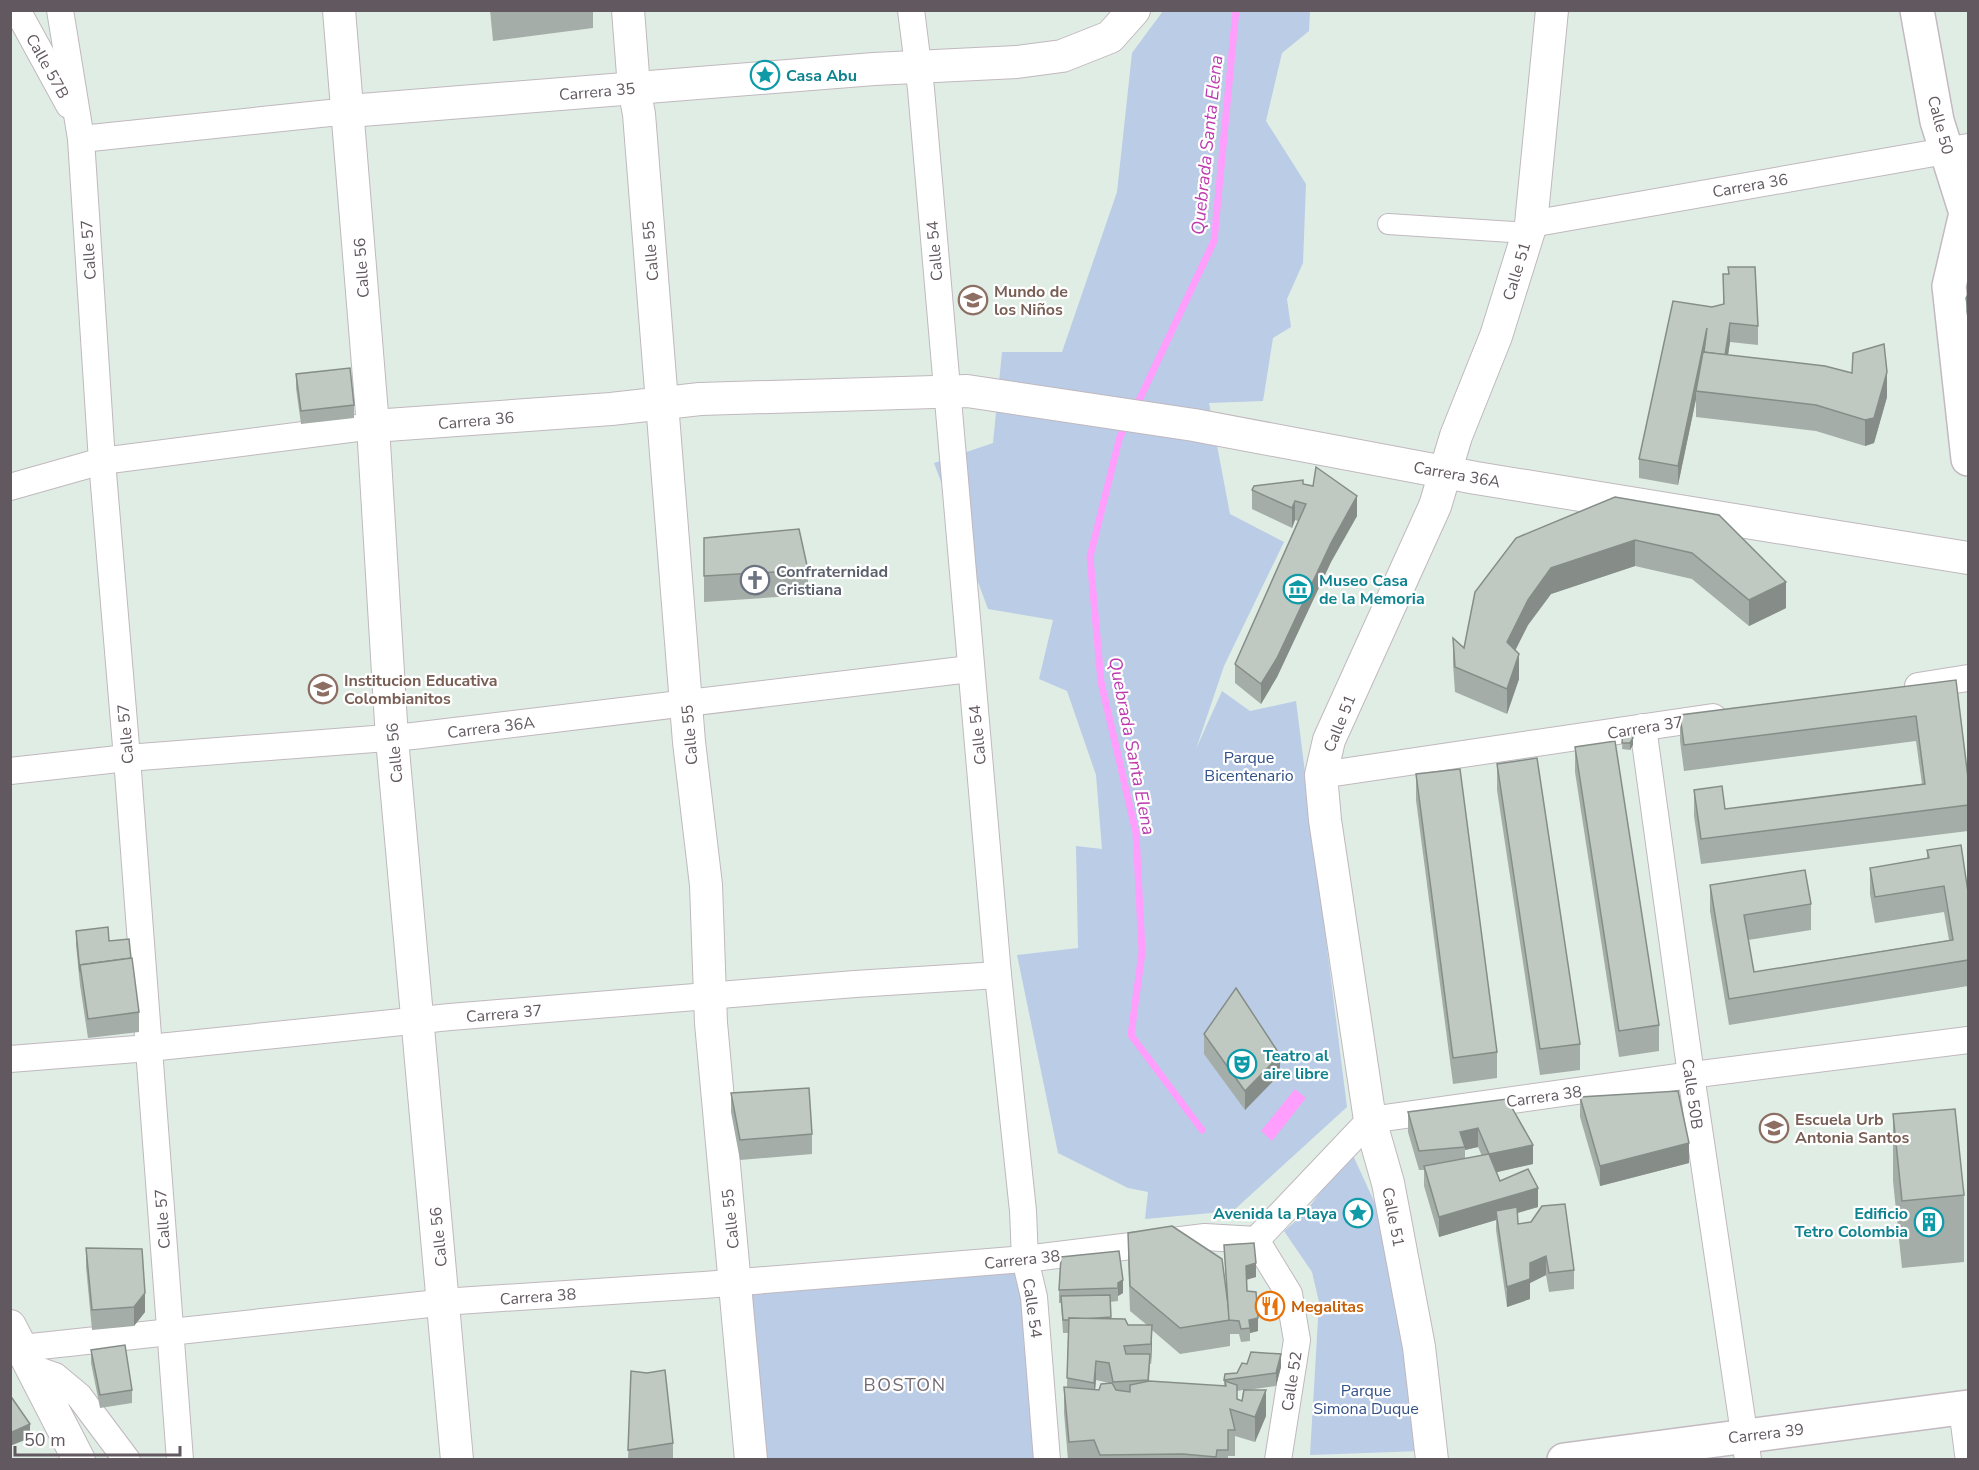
<svg xmlns="http://www.w3.org/2000/svg" width="1979" height="1470" font-family="'Nunito Sans',sans-serif">
	<style>
		.green { fill: #bbcce6 }
		.water { fill: #ff9efc }
		.lines { fill: none; stroke-linecap: round; stroke-linejoin: round }
		.stream { stroke: #ff9efc; stroke-width: 7 }
		.pedestrian-casing { stroke: #c0b8be; stroke-width: 22 }
		.minor-casing { stroke: #c0b8be; stroke-width: 28 }
		.tertiary-casing { stroke: #c0b8be; stroke-width: 34 }
		.secondary-casing { stroke: #c3b9c1; stroke-width: 36 }
		.pedestrian { stroke: #fff; stroke-width: 20 }
		.minor { stroke: #fff; stroke-width: 26 }
		.tertiary { stroke: #fff; stroke-width: 32 }
		.secondary { stroke: #fff; stroke-width: 33 }
		.wall { fill: #a4ada7; fill-rule: evenodd }
		.shaded-wall { fill: #868d88 }
		.building { fill: #bfc9c2; stroke: #868d88; stroke-width: 1.5 }
		.labels { text-anchor: middle; stroke-width: 4.5; stroke-linejoin: round; paint-order: stroke }
		.street-label { font-size: 16px; fill: #625960; stroke: #fff }
		.culture-label { font-size: 16px; font-weight: bold; fill: #0d838f; stroke: #fff; text-anchor: start }
		.education-label { font-size: 16px; font-weight: bold; fill: #785e54; stroke: #fff; text-anchor: start }
		.worship-label { font-size: 16px; font-weight: bold; fill: #5b616d; stroke: #fff; text-anchor: start }
		.park-label { font-size: 16px; fill: #325187; stroke: #fff }
		.food-label { font-size: 16px; font-weight: bold; fill: #c56008; stroke: #fff; text-anchor: start }
		.water-label { font-size: 18px; font-style: italic; fill: #bd3baf; stroke: #fff }
		.neighbourhood-label { font-size: 18px; letter-spacing: 1.5px; fill: #746a73; stroke: #fff }
	</style>
	<rect width="100%" height="100%" fill="#e0ede5"/>
	<g class="green">
		<path d="M1163 11H1310L1309 31 1282 53 1266 121 1306 184 1303 263 1287 299 1291 327 1273 338 1263 401 1209 403 1230 514 1284 542 1224 666 1196 749 1222 691 1250 711 1296 701 1347 1107 1233 1211 1145 1219 1148 1192 1128 1188 1058 1153 1017 955 1078 948 1076 846 1102 849 1096 775 1067 691 1039 679 1053 620 988 609 934 463 993 443 1002 352H1062L1117 192 1132 53Z"/>
		<path d="M1351 1151 1389 1234 1421 1451 1310 1455 1319 1302 1312 1272 1284 1231 1304 1214Z"/>
		<path d="M1024 1263 1041 1459H758L743 1287Z"/>
	</g>
	<path class="water" d="M1295 1089 1306 1098 1272 1141 1261 1131Z"/>
	<g class="lines">
		<g class="stream">
			<path d="M1135 409 1214 241 1236 10"/>
			<path d="M1127 424 1120 436 1090 557 1101 682 1136 833 1142 952 1131 1035 1202 1130"/>
		</g>
		<g class="pedestrian-casing">
			<path id="pedestrian" d="M1388 224 1528 233"/>
		</g>
		<g class="minor-casing">
			<g id="minor">
				<path d="M17 10 69 105"/>
				<path d="M60 10 81 139 102 461 127 758 180 1460"/>
				<path d="M911 10 921 89 998 975 1023 1211 1025 1259 1034 1297 1047 1460"/>
				<path d="M81 139 349 111"/>
				<path d="M1531 224 1968 147"/>
				<path d="M10 487 102 461 373 426"/>
				<path d="M1918 686 1968 678"/>
				<path d="M1643 727 1691 1075 1748 1460"/>
				<path d="M10 771 127 758 413 736 970 669"/>
				<path d="M1321 775 1713 717"/>
				<path d="M10 1059 149 1048 450 1017 855 984 998 975"/>
				<path d="M1256 1240 1289 1294 1297 1340 1278 1460"/>
				<path d="M22 1348 457 1301 704 1285 1025 1259 1205 1237 1256 1240 1370 1120 1691 1075 1968 1040"/>
				<path d="M32 1368 55 1376 79 1396 127 1460"/>
				<path d="M1962 1408 1968 1454"/>
			</g>
		</g>
		<g class="tertiary-casing">
			<g id="tertiary">
				<path d="M339 10 373 426 392 739 457 1460"/>
				<path d="M628 10 634 88 639 114 689 742 706 885 711 1023 751 1460"/>
				<path d="M349 111 874 69 1017 62 1062 56 1110 37 1134 10"/>
				<path d="M373 426 611 409 700 399 967 391 1194 425 1476 478 1968 558"/>
				<path d="M10 1326 79 1460"/>
				<path d="M1432 1460 1419 1347 1388 1183 1370 1120 1325 820 1321 775 1329 740 1435 506 1456 436 1496 336 1531 224 1552 10"/>
			</g>
		</g>
		<g class="secondary-casing">
			<g id="secondary">
				<path d="M1917 10 1937 121 1966 213 1949 286 1968 459"/>
				<path d="M1564 1460 1968 1407"/>
			</g>
		</g>
		<use href="#pedestrian" class="pedestrian"/>
		<use href="#minor" class="minor"/>
		<use href="#tertiary" class="tertiary"/>
		<use href="#secondary" class="secondary"/>
	</g>
	<g class="wall">
		<path d="M490 10H593V28L493 41Z"/>
		<path d="M1728 267 1758 326V345L1730 342 1728 355 1887 397 1874 443 1865 446 1816 431 1696 417V399L1678 485 1639 478V459L1712 307 1723 305V274H1728Z"/>
		<path d="M1968 294V322L1966 311V298Z"/>
		<path d="M296 374 354 405V418L301 424 296 388Z"/>
		<path d="M1303 484 1357 516 1331 562 1277 677 1261 704 1235 683V664L1298 521 1295 520 1292 528 1252 509V490Z"/>
		<path d="M1615 497 1786 608 1749 626 1692 579 1635 566 1551 594 1528 625 1515 650 1519 679 1507 714 1455 692 1453 664V638L1464 648Z"/>
		<path d="M704 538 808 570V595L704 602Z"/>
		<path d="M1956 680 1968 778V831L1701 864 1694 816V790L1725 809 1922 784 1916 741 1684 771 1680 741V715Z"/>
		<path d="M1623 732 1633 745 1630 750 1622 749Z"/>
		<path d="M1575 747 1659 1025V1051L1619 1057 1575 772Z"/>
		<path d="M1497 764 1580 1044V1070L1540 1075 1497 790Z"/>
		<path d="M1416 774 1497 1052V1078L1453 1084 1416 800Z"/>
		<path d="M1927 850 1968 892V986L1729 1025 1710 911V885L1811 904V930L1748 940 1754 972 1949 940 1944 912 1875 923 1870 894V868L1927 859Z"/>
		<path d="M76 931 139 1012V1032L88 1038 80 985 76 945Z"/>
		<path d="M1204 1034 1280 1074 1245 1110 1204 1054Z"/>
		<path d="M731 1093 812 1134V1154L740 1160 731 1112Z"/>
		<path d="M1580 1097 1689 1163 1600 1186 1580 1117Z"/>
		<path d="M1507 1099 1533 1164 1496 1172 1500 1181 1538 1207 1517 1213 1518 1224 1574 1270V1289L1549 1292 1546 1275 1530 1283V1299L1507 1307 1496 1230V1220L1439 1237 1424 1186V1170H1419L1408 1132V1112ZM1478 1147 1482 1156 1465 1159V1150Z"/>
		<path d="M1893 1114 1964 1195V1262L1902 1268 1893 1181Z"/>
		<path d="M1128 1233 1227 1296 1224 1245 1256 1277 1247 1279V1291L1258 1331 1250 1333V1341L1241 1342 1239 1334H1230V1346L1180 1354 1152 1330V1345L1151 1364H1150L1149 1381 1224 1386 1225 1374 1237 1373 1247 1364 1281 1367 1276 1386 1247 1390 1266 1416 1255 1442 1235 1436V1456H1228V1460H1068L1064 1413V1387H1067L1068 1333H1063L1061 1303H1059V1290L1119 1251 1123 1293 1118 1296V1301L1110 1302 1111 1319 1128 1325H1147L1130 1311 1128 1259ZM1096 1380 1109 1383 1099 1390H1095ZM1243 1390 1242 1401 1237 1399V1391Z"/>
		<path d="M86 1248 145 1312 134 1326 92 1330 86 1267Z"/>
		<path d="M91 1350 132 1390V1403L100 1408 91 1363Z"/>
		<path d="M631 1371 673 1443V1460H628Z"/>
	</g>
	<g class="shaded-wall">
		<path d="M1730 323V342L1725 375V355Z"/>
		<path d="M1707 328V347L1696 391V399L1678 485V466Z"/>
		<path d="M1887 372V397L1874 443 1865 446V420Z"/>
		<path d="M1357 496V516L1331 562 1277 677 1261 704V684L1331 543Z"/>
		<path d="M1295 501V520L1292 528V508Z"/>
		<path d="M1635 540V566L1551 594 1528 625 1507 667V642L1528 600 1551 568Z"/>
		<path d="M1786 582V608L1749 626V600Z"/>
		<path d="M1519 654V679L1507 714V689Z"/>
		<path d="M1633 738V745L1630 750V743Z"/>
		<path d="M1280 1055V1074L1245 1110V1091Z"/>
		<path d="M1478 1128V1147L1465 1150V1147L1460 1132Z"/>
		<path d="M1689 1143V1163L1600 1186V1166Z"/>
		<path d="M1533 1145V1164L1489 1174V1154Z"/>
		<path d="M1538 1188V1207L1497 1219 1496 1211V1220L1439 1237V1217Z"/>
		<path d="M1546 1256V1275L1530 1283V1263Z"/>
		<path d="M1256 1263V1277L1246 1280V1266Z"/>
		<path d="M1530 1279V1299L1507 1307V1287Z"/>
		<path d="M1123 1280V1293L1118 1296V1283Z"/>
		<path d="M145 1293V1312L134 1326V1307Z"/>
		<path d="M1258 1318V1331L1250 1333 1249 1320Z"/>
		<path d="M1152 1325V1345L1151 1364V1344Z"/>
		<path d="M1281 1354V1367L1276 1386V1373Z"/>
		<path d="M1096 1361V1380L1094 1402V1383Z"/>
		<path d="M1266 1390V1416L1255 1442V1417Z"/>
		<path d="M30 1424V1438L10 1446V1433Z"/>
	</g>
	<g class="building">
		<path d="M1728 267H1755L1758 326 1730 323 1725 355 1704 352 1707 328 1678 466 1639 459 1673 301 1712 307 1724 304 1723 274H1729Z"/>
		<path d="M1968 294V309L1966 298Z"/>
		<path d="M1884 344 1887 372 1874 418 1865 420 1816 405 1696 391 1703 352 1825 366 1852 373 1853 353Z"/>
		<path d="M350 368 354 405 301 411 296 374Z"/>
		<path d="M1316 467 1357 496 1331 543 1277 658 1261 684 1235 664 1306 504 1295 501 1292 508 1252 490 1254 486 1303 480V484L1313 486Z"/>
		<path d="M1615 497 1719 515 1786 582 1749 600 1692 553 1635 540 1551 568 1528 600 1507 642 1519 654 1507 689 1455 667 1453 638 1464 648 1475 592 1516 538Z"/>
		<path d="M799 529 808 570 704 576V538Z"/>
		<path d="M1956 680 1968 778V805L1701 839 1694 790 1722 786 1725 809 1925 784 1916 716 1684 745 1680 715Z"/>
		<path d="M1630 731 1633 738 1630 743H1622L1623 732Z"/>
		<path d="M1615 741 1659 1025 1619 1031 1575 747Z"/>
		<path d="M1537 758 1580 1044 1540 1049 1497 764Z"/>
		<path d="M1460 769 1497 1052 1453 1058 1416 774Z"/>
		<path d="M1961 845 1968 892V960L1729 999 1710 885 1805 870 1811 904 1744 915 1754 972 1953 940 1944 886 1875 897 1870 868 1929 858 1927 850Z"/>
		<path d="M108 927 109 941 129 939 131 958 80 965V972L76 931Z"/>
		<path d="M132 958 139 1012 88 1019 80 965Z"/>
		<path d="M1236 988 1280 1055 1245 1091 1204 1034Z"/>
		<path d="M809 1088 812 1134 740 1140 731 1093Z"/>
		<path d="M1678 1091 1689 1143 1600 1166 1580 1097Z"/>
		<path d="M1507 1099 1533 1145 1489 1154 1500 1181 1528 1169 1538 1188 1439 1217 1424 1166 1489 1154 1478 1128 1460 1132 1465 1147 1419 1151 1408 1112Z"/>
		<path d="M1955 1109 1964 1195 1902 1201 1893 1114Z"/>
		<path d="M1565 1204 1574 1270 1549 1273 1546 1256 1530 1263V1279L1507 1287 1496 1211 1517 1207 1518 1224 1531 1222 1542 1206Z"/>
		<path d="M1172 1226 1222 1259 1230 1320 1180 1328 1130 1286 1128 1233Z"/>
		<path d="M1254 1243 1256 1263 1246 1266 1247 1291 1256 1292 1258 1318 1249 1320 1250 1328 1241 1329 1239 1321 1229 1320 1224 1245Z"/>
		<path d="M86 1248 142 1249 145 1293 134 1307 92 1310Z"/>
		<path d="M1119 1251 1123 1280 1118 1283V1288L1059 1290 1061 1257Z"/>
		<path d="M1110 1295 1111 1317 1084 1319 1069 1318V1320H1063L1061 1296Z"/>
		<path d="M1069 1318 1125 1319 1128 1325H1152L1151 1344 1124 1346 1126 1354H1150L1148 1380 1113 1382 1109 1363 1096 1361 1094 1383 1067 1378Z"/>
		<path d="M125 1345 132 1390 100 1395 91 1350Z"/>
		<path d="M1251 1352 1281 1354 1276 1373 1224 1380 1225 1374 1237 1373 1242 1363 1247 1364Z"/>
		<path d="M665 1370 673 1443 628 1450 631 1371 647 1373Z"/>
		<path d="M1149 1381 1226 1386 1225 1381 1237 1385V1399L1242 1401 1244 1390H1266L1255 1417 1230 1409 1235 1430H1228V1450H1217L1216 1457 1183 1454 1100 1455 1094 1440 1069 1442 1064 1387 1099 1390 1101 1384 1112 1383 1116 1390 1130 1392V1385Z"/>
		<path d="M12 1398 30 1424 10 1433V1399Z"/>
	</g>
	<defs>
		<g id="sight-ring" transform="scale(1.5)"><circle r="9.5" fill="#fff" stroke="#0f9aa8" stroke-width="1.5"/><path d="M0-6L1.8-2.2L6-1.7L2.9 1.2L3.7 5.4L0 3.3L-3.7 5.4L-2.9 1.2L-6-1.7L-1.8-2.2Z" fill="#0f9aa8"/></g>
		<g id="school-ring" transform="scale(1.5)"><circle r="9.5" fill="#fff" stroke="#8d6e63" stroke-width="1.5"/><path d="M0-5L7-2L0 1L-7-2ZM-4 1L0 2.5L4 1V4Q0 6-4 4Z" fill="#8d6e63"/></g>
		<g id="church-ring" transform="scale(1.5)"><circle r="9.5" fill="#fff" stroke="#6b7280" stroke-width="1.5"/><path d="M-1.2-6h2.4v3.5h3.3v2.4h-3.3V6h-2.4V-.1h-3.3v-2.4h3.3Z" fill="#6b7280"/></g>
		<g id="museum-ring" transform="scale(1.5)"><circle r="9.5" fill="#fff" stroke="#0f9aa8" stroke-width="1.5"/><path d="M0-6L6-3V-2H-6V-3ZM-5-1h2V3h-2ZM-1-1h2V3h-2ZM3-1h2V3H3ZM-6 4H6V6H-6Z" fill="#0f9aa8"/></g>
		<g id="theatre-ring" transform="scale(1.5)"><circle r="9.5" fill="#fff" stroke="#0f9aa8" stroke-width="1.5"/><path d="M-5-5.5Q0-4 5-5.5V0Q5 5 0 6Q-5 5-5 0ZM-3.3-2.5H-1v1.5H-3.3ZM1-2.5H3.3v1.5H1ZM-2.8 1Q0 5.5 2.8 1Z" fill="#0f9aa8"/></g>
		<g id="building-ring" transform="scale(1.5)"><circle r="9.5" fill="#fff" stroke="#0f9aa8" stroke-width="1.5"/><path d="M-4-6H4V6H1V3H-1V6H-4ZM-2.5-4.3h1.7v1.8h-1.7ZM.8-4.3h1.7v1.8H.8ZM-2.5-1h1.7V.8h-1.7ZM.8-1h1.7V.8H.8Z" fill="#0f9aa8"/></g>
		<g id="restaurant-ring" transform="scale(1.5)"><circle r="9.5" fill="#fff" stroke="#e8710a" stroke-width="1.5"/><path d="M-5-6h1v4h1v-4h1v4h1v-4h1v5L-1.5 .5V6h-2V.5L-5-1ZM5-6V6H3V1.5H1.5Q1.5-4 5-6Z" fill="#e8710a"/></g>
	</defs>
	<g fill-rule="evenodd">
		<use href="#sight-ring" x="765" y="75"/>
		<use href="#school-ring" x="973" y="300"/>
		<use href="#church-ring" x="755" y="580"/>
		<use href="#museum-ring" x="1298" y="589"/>
		<use href="#school-ring" x="323" y="689"/>
		<use href="#theatre-ring" x="1242" y="1064"/>
		<use href="#school-ring" x="1774" y="1128"/>
		<use href="#sight-ring" x="1358" y="1213"/>
		<use href="#building-ring" x="1929" y="1222"/>
		<use href="#restaurant-ring" x="1270" y="1306"/>
	</g>
	<g class="labels">
		<g class="street-label">
			<text transform="translate(48 66) rotate(61)" y="6">Calle 57B</text>
			<text transform="translate(597 91) rotate(-5)" y="6">Carrera 35</text>
			<text transform="translate(1941 125) rotate(75)" y="6">Calle 50</text>
			<text transform="translate(1750 185) rotate(-10)" y="6">Carrera 36</text>
			<text transform="translate(88 250) rotate(-94)" y="6">Calle 57</text>
			<text transform="translate(650 251) rotate(-95)" y="6">Calle 55</text>
			<text transform="translate(934 251) rotate(-95)" y="6">Calle 54</text>
			<text transform="translate(361 268) rotate(-94)" y="6">Calle 56</text>
			<text transform="translate(1516 271) rotate(-73)" y="6">Calle 51</text>
			<text transform="translate(476 420) rotate(-5)" y="6">Carrera 36</text>
			<text transform="translate(1457 474) rotate(10)" y="6">Carrera 36A</text>
			<text transform="translate(1339 723) rotate(-68)" y="6">Calle 51</text>
			<text transform="translate(491 727) rotate(-7)" y="6">Carrera 36A</text>
			<text transform="translate(1645 727) rotate(-9)" y="6">Carrera 37</text>
			<text transform="translate(125 734) rotate(-95)" y="6">Calle 57</text>
			<text transform="translate(689 735) rotate(-95)" y="6">Calle 55</text>
			<text transform="translate(977 735) rotate(-96)" y="6">Calle 54</text>
			<text transform="translate(394 753) rotate(-95)" y="6">Calle 56</text>
			<text transform="translate(504 1013) rotate(-5)" y="6">Carrera 37</text>
			<text transform="translate(1693 1094) rotate(82)" y="6">Calle 50B</text>
			<text transform="translate(1544 1096) rotate(-8)" y="6">Carrera 38</text>
			<text transform="translate(1394 1217) rotate(79)" y="6">Calle 51</text>
			<text transform="translate(162 1219) rotate(-94)" y="6">Calle 57</text>
			<text transform="translate(730 1219) rotate(-96)" y="6">Calle 55</text>
			<text transform="translate(438 1237) rotate(-96)" y="6">Calle 56</text>
			<text transform="translate(1022 1259) rotate(-6)" y="6">Carrera 38</text>
			<text transform="translate(538 1296) rotate(-4)" y="6">Carrera 38</text>
			<text transform="translate(1033 1308) rotate(82)" y="6">Calle 54</text>
			<text transform="translate(1291 1381) rotate(-81)" y="6">Calle 52</text>
			<text transform="translate(1766 1433) rotate(-7)" y="6">Carrera 39</text>
		</g>
		<g class="culture-label">
			<text x="786" y="81">Casa Abu</text>
			<text x="1319" y="586">Museo Casa<tspan x="1319" dy="18">de la Memoria</tspan></text>
			<text x="1263" y="1061">Teatro al<tspan x="1263" dy="18">aire libre</tspan></text>
			<text x="1337" y="1219" text-anchor="end">Avenida la Playa</text>
			<text x="1908" y="1219" text-anchor="end">Edificio<tspan x="1908" dy="18">Tetro Colombia</tspan></text>
		</g>
		<g class="education-label">
			<text x="994" y="297">Mundo de<tspan x="994" dy="18">los Niños</tspan></text>
			<text x="344" y="686">Institucion Educativa<tspan x="344" dy="18">Colombianitos</tspan></text>
			<text x="1795" y="1125">Escuela Urb<tspan x="1795" dy="18">Antonia Santos</tspan></text>
		</g>
		<g class="worship-label">
			<text x="776" y="577">Confraternidad<tspan x="776" dy="18">Cristiana</tspan></text>
		</g>
		<g class="park-label">
			<text x="1249" y="763">Parque<tspan x="1249" dy="18">Bicentenario</tspan></text>
			<text x="1366" y="1396">Parque<tspan x="1366" dy="18">Simona Duque</tspan></text>
		</g>
		<g class="food-label">
			<text x="1291" y="1312">Megalitas</text>
		</g>
		<g class="water-label">
			<text transform="translate(1207 145) rotate(-84)" y="6">Quebrada Santa Elena</text>
			<text transform="translate(1132 746) rotate(79)" y="6">Quebrada Santa Elena</text>
		</g>
		<g class="neighbourhood-label">
			<text x="905" y="1391">BOSTON</text>
		</g>
	</g>
	<rect width="1979" height="1470" fill="none" stroke="#625960" stroke-width="24"/>
	<path d="M15 1446v9h165v-9" fill="none" stroke="#625960" stroke-width="3"/>
	<text x="24" y="1446" font-size="18" fill="#625960" stroke="#ffffff" stroke-width="4.5" paint-order="stroke">50 m</text>
</svg>
